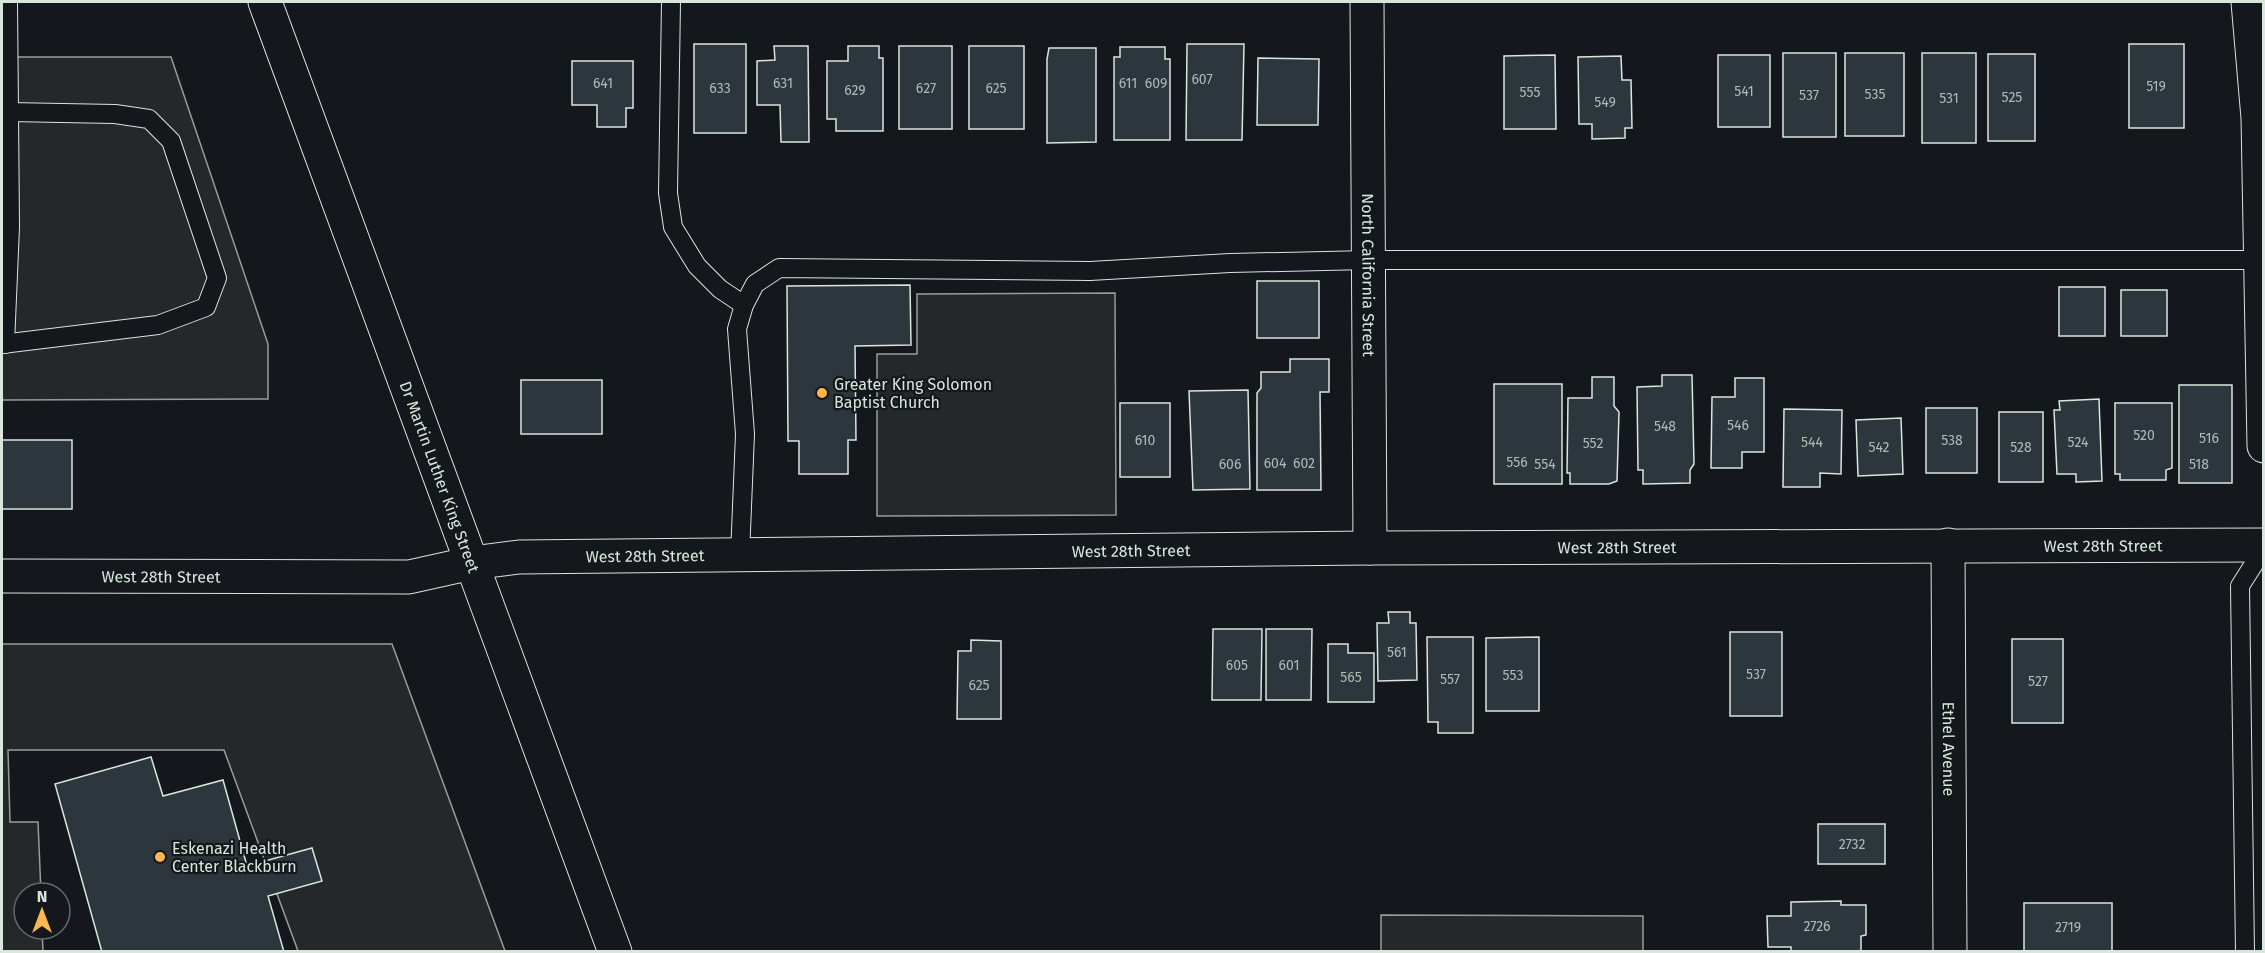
<svg xmlns="http://www.w3.org/2000/svg" width="2265" height="953" font-family="'Fira Sans',sans-serif">
	<style>
		.parking { fill: #24282b; stroke: #939e99; stroke-width: 1.5 }
		.building { fill: #2c363c; stroke: #d8e6dc; stroke-width: 1.5 }
		.lines { fill: none; stroke-linecap: round; stroke-linejoin: round }
		.lane-casing { stroke: #d8e6dc; stroke-width: 20 }
		.street-casing { stroke: #d8e6dc; stroke-width: 35 }
		.primary-casing { stroke: #d8e6dc; stroke-width: 35 }
		.lane { stroke: #14181c; stroke-width: 18 }
		.street { stroke: #14181c; stroke-width: 33 }
		.primary { stroke: #14181c; stroke-width: 33 }
		.poi-dot { fill: #ffb74d; stroke: #14181c; stroke-width: 2 }
		.labels { text-anchor: middle; stroke-width: 4.5; stroke-linejoin: round; paint-order: stroke }
		.number-label { font-size: 14px; fill: #adbab4 }
		.street-label { font-size: 16px; fill: #d8e6dc; stroke: #14181c }
		.poi-label { font-size: 16px; fill: #d8e6dc; stroke: #14181c; text-anchor: start }
	</style>
	<rect width="100%" height="100%" fill="#14181c"/>
	<g class="parking">
		<path d="M2 57H171L268 344V399L2 400Z"/>
		<path d="M1115 293 1116 515 877 516V354H917V294Z"/>
		<path d="M2 644H392L505 951H298L224 750H8L10 822H38L41 893H24V929H42L43 951 2 952Z"/>
		<path d="M1381 915 1643 916V951H1381Z"/>
	</g>
	<g class="building">
		<rect x="694" y="44" width="52" height="89"/>
		<path d="M1187 44H1244L1242 140H1186Z"/>
		<rect x="2129" y="44" width="55" height="84"/>
		<path d="M774 46H808L809 142H781L780 105H757V61L775 60Z"/>
		<path d="M848 46H879V58H883V131H836V119H827V61H848Z"/>
		<rect x="899" y="46" width="53" height="83"/>
		<rect x="969" y="46" width="55" height="83"/>
		<path d="M1120 47H1165V59H1170V140H1114V57H1120Z"/>
		<path d="M1049 48H1096V142L1047 143V59Z"/>
		<rect x="1783" y="53" width="53" height="84"/>
		<rect x="1845" y="53" width="59" height="83"/>
		<rect x="1922" y="53" width="54" height="90"/>
		<rect x="1988" y="54" width="47" height="87"/>
		<path d="M1555 55 1556 129H1504V56Z"/>
		<rect x="1718" y="55" width="52" height="72"/>
		<path d="M1621 56 1622 80H1631L1632 128H1625V138L1592 139V124H1579L1578 57Z"/>
		<path d="M1258 58 1319 59 1318 125H1257Z"/>
		<path d="M572 61H633V108H626V127H597V105H572Z"/>
		<rect x="1257" y="281" width="62" height="57"/>
		<path d="M910 285 911 345 855 346 856 440H848V474H799V441H788L787 286Z"/>
		<rect x="2059" y="287" width="46" height="49"/>
		<rect x="2121" y="290" width="46" height="46"/>
		<path d="M1290 359H1329V392H1320L1321 490H1257V393L1261 388V372H1290Z"/>
		<path d="M1662 375H1692L1694 464 1690 470V483L1643 484V470H1638L1637 387 1662 386Z"/>
		<path d="M1592 377H1614V406L1619 412 1617 481 1609 484H1570V473H1567L1568 398H1592Z"/>
		<path d="M1735 378H1764V452H1742V468H1711L1712 397H1735Z"/>
		<rect x="521" y="380" width="81" height="54"/>
		<rect x="1494" y="384" width="68" height="100"/>
		<rect x="2179" y="385" width="53" height="98"/>
		<path d="M1248 390 1250 489 1193 490 1189 391Z"/>
		<path d="M2099 399 2102 481 2076 482V474H2057L2054 410H2060L2059 401Z"/>
		<rect x="1120" y="403" width="50" height="74"/>
		<path d="M2115 403H2172V468L2166 470V480H2120V474H2115Z"/>
		<rect x="1926" y="408" width="51" height="65"/>
		<path d="M1784 409 1842 410 1841 474 1820 473V487H1783Z"/>
		<rect x="1999" y="412" width="44" height="70"/>
		<path d="M1901 418 1903 474 1858 476 1856 420Z"/>
		<rect x="2" y="440" width="70" height="69"/>
		<path d="M1388 612H1410V623H1416L1417 680 1378 681 1377 623H1389Z"/>
		<path d="M1213 629H1262L1261 700H1212Z"/>
		<path d="M1266 629H1312L1311 700H1266Z"/>
		<rect x="1730" y="632" width="52" height="84"/>
		<path d="M1427 637H1473V733H1438V722H1428Z"/>
		<path d="M1539 637V711H1486V638Z"/>
		<rect x="2012" y="639" width="51" height="84"/>
		<path d="M971 640 1001 641V719H957L958 651H971Z"/>
		<path d="M1328 644H1348V653H1374V702H1328Z"/>
		<path d="M151 757 163 796 223 780 247 866 312 848 322 881 268 896 284 952H102L55 784Z"/>
		<rect x="1818" y="824" width="67" height="40"/>
		<path d="M1841 901V905H1866V935L1861 936V951L1791 952V947H1768L1767 916H1791V902Z"/>
		<rect x="2024" y="903" width="88" height="49"/>
	</g>
	<g class="lines">
		<g class="lane-casing">
			<g id="lane">
				<path d="M671 2 668 193 673 227 697 266 720 289 744 305"/>
				<path d="M2 344 158 325 206 307 217 278 171 141 149 119 115 114 9 112 8 2"/>
				<path d="M5 344 10 227 9 112"/>
				<path d="M740 555 745 434 737 329 744 305 755 284 779 268 1090 271 1230 263 1369 260H2261"/>
				<path d="M2245 952 2240 586 2264 548"/>
			</g>
		</g>
		<g class="street-casing">
			<g id="street">
				<path id="s1" d="M1367 2 1370 548"/>
				<path d="M2248 2 2258 118 2264 446"/>
				<path id="s2" d="M1948 545 1950 952"/>
				<path id="s3" d="M2 576 409 577 472 563 519 557 1370 548 2264 545"/>
			</g>
		</g>
		<g class="primary-casing">
			<g id="primary">
				<path id="s4" d="M265 2 615 952"/>
			</g>
		</g>
		<use href="#lane" class="lane"/>
		<use href="#street" class="street"/>
		<use href="#primary" class="primary"/>
	</g>
	<g class="poi-dot">
		<circle cx="822" cy="393" r="6"/>
		<circle cx="160" cy="857" r="6"/>
	</g>
	<g class="labels">
		<g class="number-label">
			<text x="1202" y="84">607</text>
			<text x="603" y="88">641</text>
			<text x="783" y="88">631</text>
			<text x="1128" y="88">611</text>
			<text x="1156" y="88">609</text>
			<text x="2156" y="91">519</text>
			<text x="720" y="93">633</text>
			<text x="926" y="93">627</text>
			<text x="996" y="93">625</text>
			<text x="855" y="95">629</text>
			<text x="1744" y="96">541</text>
			<text x="1530" y="97">555</text>
			<text x="1875" y="99">535</text>
			<text x="1809" y="100">537</text>
			<text x="2012" y="102">525</text>
			<text x="1949" y="103">531</text>
			<text x="1605" y="107">549</text>
			<text x="1738" y="430">546</text>
			<text x="1665" y="431">548</text>
			<text x="2144" y="440">520</text>
			<text x="2209" y="443">516</text>
			<text x="1145" y="445">610</text>
			<text x="1952" y="445">538</text>
			<text x="1812" y="447">544</text>
			<text x="2078" y="447">524</text>
			<text x="1593" y="448">552</text>
			<text x="1879" y="452">542</text>
			<text x="2021" y="452">528</text>
			<text x="1517" y="467">556</text>
			<text x="1275" y="468">604</text>
			<text x="1304" y="468">602</text>
			<text x="1230" y="469">606</text>
			<text x="1545" y="469">554</text>
			<text x="2199" y="469">518</text>
			<text x="1397" y="657">561</text>
			<text x="1237" y="670">605</text>
			<text x="1289" y="670">601</text>
			<text x="1756" y="679">537</text>
			<text x="1513" y="680">553</text>
			<text x="1351" y="682">565</text>
			<text x="1450" y="684">557</text>
			<text x="2038" y="686">527</text>
			<text x="979" y="690">625</text>
			<text x="1852" y="849">2732</text>
			<text x="1817" y="931">2726</text>
			<text x="2068" y="932">2719</text>
		</g>
		<g class="street-label">
			<text dy="6" stroke="none"><textPath href="#s1" startOffset="273">North California Street</textPath></text>
			<text dy="6" stroke="none"><textPath href="#s4" startOffset="506">Dr Martin Luther King Street</textPath></text>
			<text dy="6" stroke="none"><textPath href="#s3" startOffset="2103">West 28th Street</textPath></text>
			<text dy="6" stroke="none"><textPath href="#s3" startOffset="1617">West 28th Street</textPath></text>
			<text dy="6" stroke="none"><textPath href="#s3" startOffset="1131">West 28th Street</textPath></text>
			<text dy="6" stroke="none"><textPath href="#s3" startOffset="645">West 28th Street</textPath></text>
			<text dy="6" stroke="none"><textPath href="#s3" startOffset="159">West 28th Street</textPath></text>
			<text dy="6" stroke="none"><textPath href="#s2" startOffset="204">Ethel Avenue</textPath></text>
		</g>
		<g class="poi-label">
			<text x="834" y="390">Greater King Solomon<tspan x="834" dy="18">Baptist Church</tspan></text>
			<text x="172" y="854">Eskenazi Health<tspan x="172" dy="18">Center Blackburn</tspan></text>
		</g>
	</g>
	<rect width="2265" height="953" fill="none" stroke="#d8e6dc" stroke-width="6"/>
	<g transform="translate(42 911)"><circle r="28" fill="#14181c" stroke="#626a69" stroke-width="1.5"/>
	<path d="M0-4.5L10 22L0 15L-10 22Z" fill="#ffb74d"/>
	<text y="-9" font-size="16" font-weight="bold" text-anchor="middle" fill="#d8e6dc">N</text>
	</g>
</svg>
